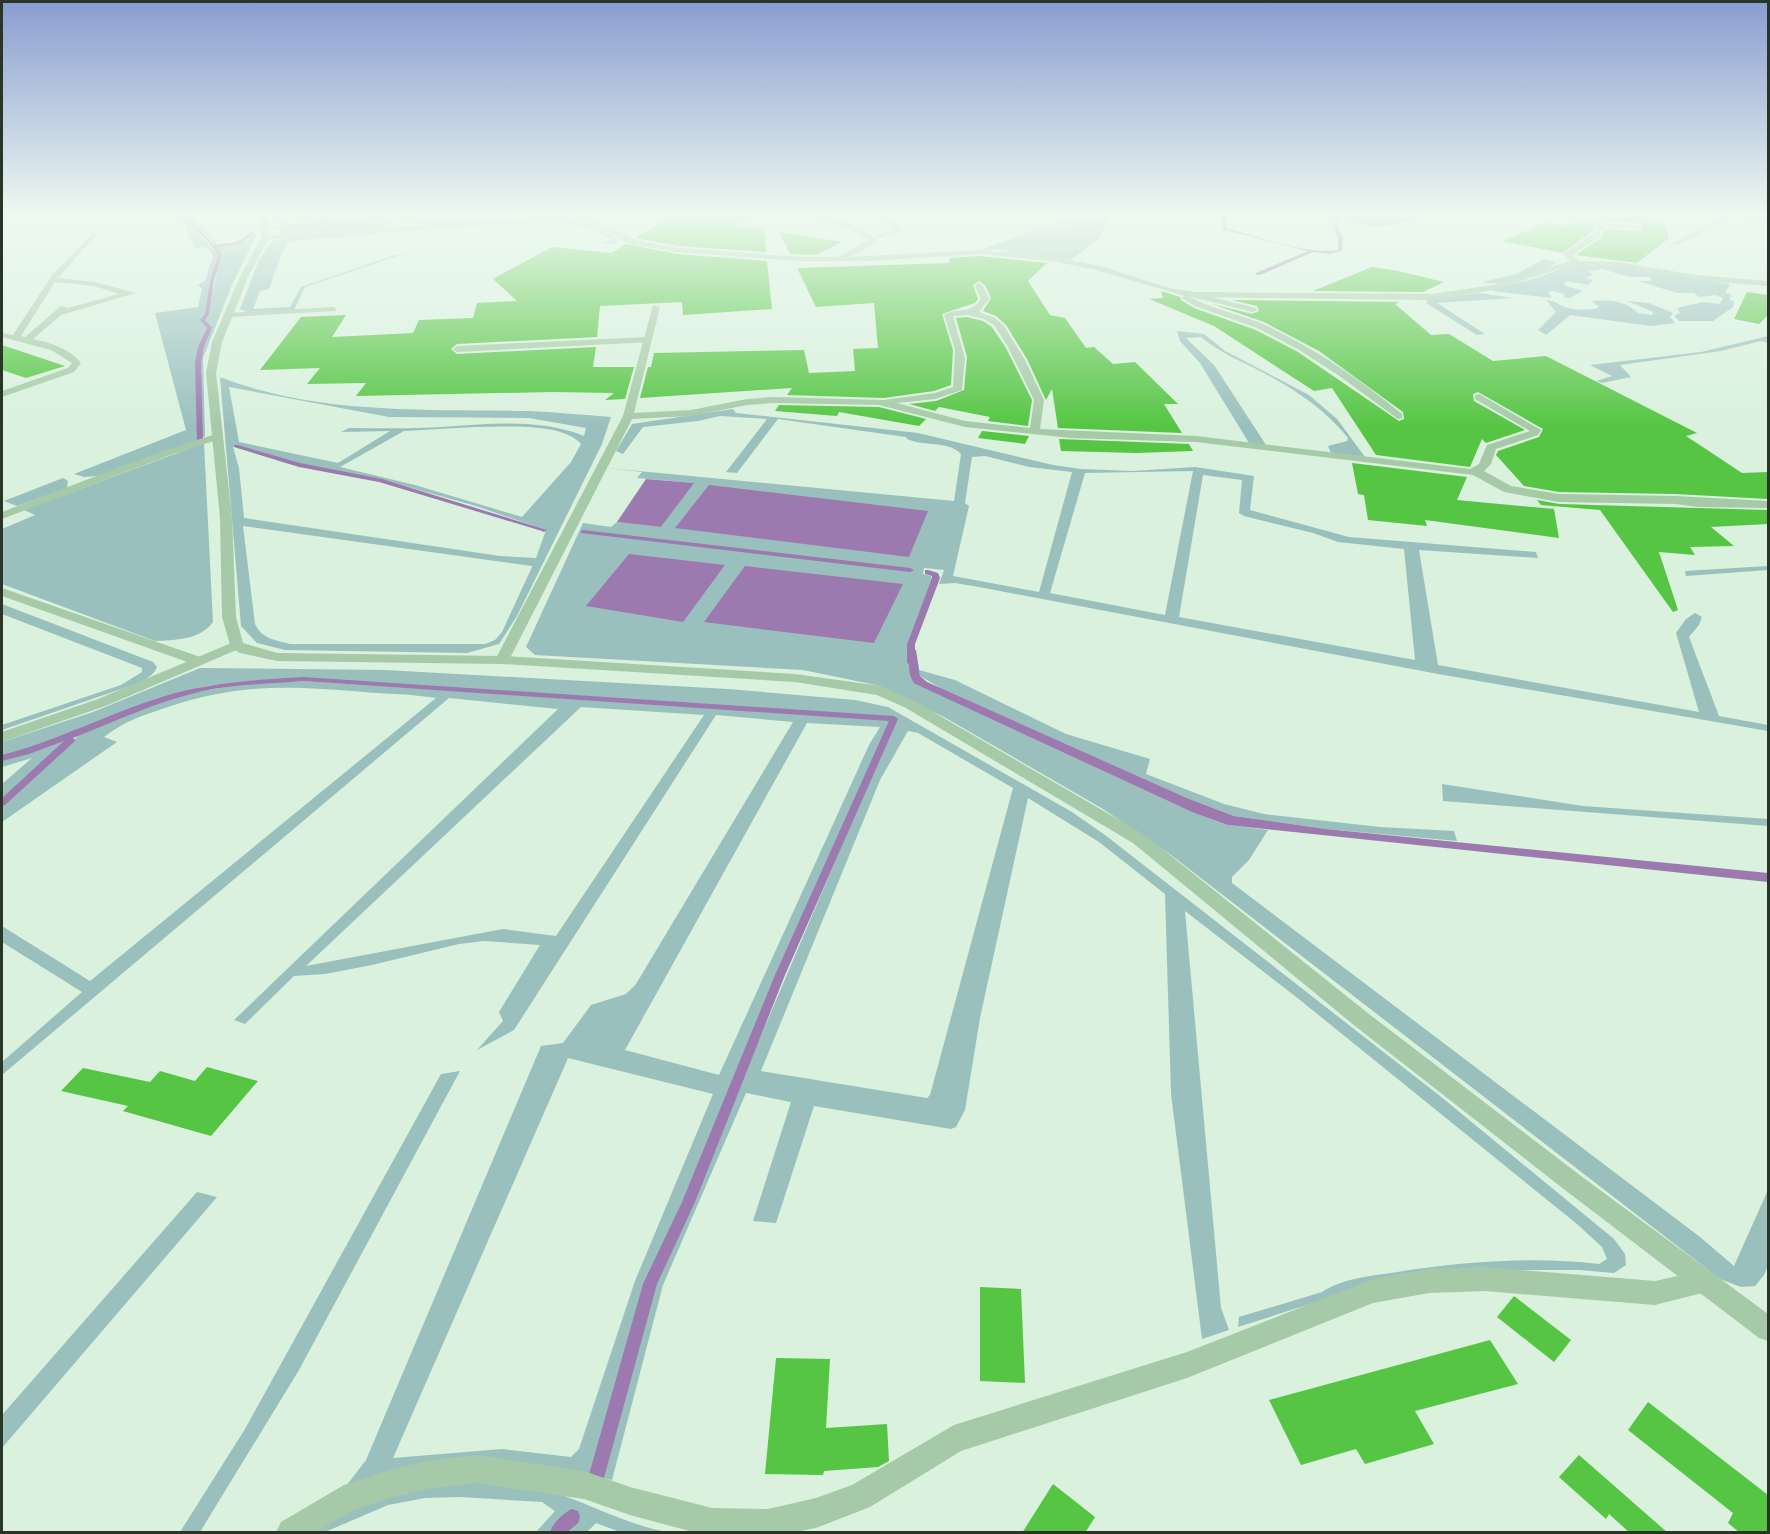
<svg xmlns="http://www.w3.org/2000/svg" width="1770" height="1534" font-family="'Roboto Condensed',sans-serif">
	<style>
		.green { fill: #9ac0be; fill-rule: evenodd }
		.water { fill: #9c79ae }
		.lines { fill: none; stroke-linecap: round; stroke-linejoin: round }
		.stream { fill: #9c79ae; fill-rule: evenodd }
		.building { fill: #55c543 }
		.path { stroke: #90b592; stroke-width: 1.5; stroke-dasharray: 1.5 1.5; stroke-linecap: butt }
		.service { fill: #a6c9a8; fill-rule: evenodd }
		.minor { fill: #a6c9a8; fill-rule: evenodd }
		.tertiary { fill: #a6c9a8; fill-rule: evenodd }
	</style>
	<rect width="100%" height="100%" fill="#d9f1dd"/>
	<g class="green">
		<path d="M176 213H181L219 256 210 281 206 314 202 320 209 328 200 347 197 363 198 440 99 476 84 477 74 474 186 430 155 313 198 307 202 289 198 285 205 281 213 256 206 247 195 248 185 229V226Z"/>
		<path d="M183 213H187L215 240 217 246 240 243 258 232 232 285 203 358 205 436 201 439C203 398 193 367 211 328L204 320 208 314 221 255 210 239Z"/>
		<path d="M269 213H279L291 224 312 222 301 213H322L336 221 379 214 393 221 383 228 283 235 279 232 281 222Z"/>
		<path d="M489 213H581L560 218 424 225 412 221Z"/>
		<path d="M1078 213H1111L1098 240 1070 260 1010 253C1006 248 990 251 981 250L1048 225 1065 229 1071 227 1055 223Z"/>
		<path d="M1705 213 1768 220V222L1731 217 1678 245 1672 244 1722 216Z"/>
		<path d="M565 220 592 225 619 240 614 244 601 243 614 240 598 232 562 222 453 227 290 241 282 253 269 289 260 291 253 309 290 307 301 287 395 255 432 250 400 255 305 287 294 310 247 312 240 309 259 260 272 241 294 238Z"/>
		<path d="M1544 259 1556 262C1545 275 1499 287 1483 282L1516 274Z"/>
		<path d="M1585 265 1621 267 1730 284 1725 293 1731 294 1730 300 1734 301 1733 307 1713 321H1679L1674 316 1680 313 1677 308 1703 302 1720 304 1723 298 1716 295 1699 297 1694 293H1677L1638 281H1651L1650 277H1629L1602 269 1589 271 1592 275 1586 278 1593 280 1588 285 1567 281 1563 285 1583 291 1569 298 1564 297 1565 294 1553 291 1548 292 1552 298 1493 291 1492 289 1537 278 1565 267Z"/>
		<path d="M1478 293 1514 298 1437 303 1485 334 1477 335 1426 303 1428 300Z"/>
		<path d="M1546 300C1556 301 1557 304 1565 307 1571 310 1594 311 1599 307L1591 301C1610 300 1624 300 1638 313L1652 315 1653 312 1627 301 1649 303 1673 313 1670 317 1675 323 1651 326 1570 315 1546 335 1538 330 1556 312Z"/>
		<path d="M1177 331 1204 334 1225 351 1309 395 1337 419 1365 457 1331 453 1328 446 1347 441 1348 438C1326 410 1297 391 1266 374 1244 362 1221 354 1201 337L1186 338 1214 365 1266 445 1249 443 1200 363 1180 341Z"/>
		<path d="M1768 336V343L1761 341 1721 351 1620 365 1631 377 1602 383 1596 381 1612 376 1590 365 1701 352Z"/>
		<path d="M220 377C317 415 427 409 528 411 556 412 583 415 611 417L602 444 517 616 499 644 467 653 285 650 257 643 241 626ZM229 387 389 417 529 418 586 428 584 436C539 418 488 424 442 427 411 429 380 428 349 428L341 432 390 431 338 463 239 442ZM475 427C502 427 563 422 581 444L571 462 522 517 415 485 340 467 404 431ZM236 445 301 464 380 479 476 506 546 530 536 558 500 556 244 518 239 468 233 447ZM243 526 532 566V567L502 632 495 640 485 644H290C275 640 262 639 255 624Z"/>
		<path d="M733 409 736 413 918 433 1053 465 1081 469 1133 471 1195 467 1254 476 1250 510 1349 537 1536 552 1538 558 1419 550 1438 665 1699 712 1676 633 1686 619 1695 613 1702 617 1699 625 1689 637 1719 716 1768 725V731L1438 674 979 587 955 583 939 584 944 570 924 568 923 574 931 576 932 579 907 644 910 651 909 661 915 684 1194 813 1228 825 1268 830 1249 860 1232 877V883L1700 1237 1734 1266 1768 1190V1266L1764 1275 1755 1286 1741 1287 1720 1279 1171 855 1103 809 944 717 876 685 803 670 535 655 526 647 583 523 611 527 617 522 661 527 693 483 637 478 642 472 607 468 954 501 961 454C948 440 924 447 907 439L906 437 778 419 737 473 726 472 767 419 720 416 698 421 643 427 623 454 616 451 632 424ZM985 456 1029 467 1072 472 1039 592 953 576 969 506 965 503 972 457ZM1193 471 1165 615 1050 593 1085 473ZM1203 475 1242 480 1239 513 1244 516 1313 533 1338 542 1404 549 1415 660 1179 617ZM584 531 910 569 583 532Z"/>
		<path d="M204 443 213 622C200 640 175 640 155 641L2 584V529L35 515 24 510Z"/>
		<path d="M63 478 68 481 67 488 17 506 4 501Z"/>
		<path d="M1768 566V570L1686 576 1685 571Z"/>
		<path d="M2 604 153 662 157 667C152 679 138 683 127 687L2 730V725L121 685 142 672V668L2 614Z"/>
		<path d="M200 668 385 670 728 689 855 700 888 707 1072 812 1105 835 1440 1096 1614 1239 1625 1254 1626 1265 1614 1273 1579 1270H1525L1461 1274 1332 1297 1238 1327 1239 1317 1322 1292C1343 1278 1372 1276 1397 1272 1463 1262 1532 1256 1599 1264L1607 1259 1602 1247 1577 1224 1300 1000 1185 911 1221 1308 1229 1330 1202 1339 1171 1094 1165 894 1099 842 1028 798 980 1018 965 1110 956 1127 951 1129 814 1106 776 1223 753 1221 791 1102 746 1093 663 1285 612 1480 603 1478 655 1285 896 718 304 678C265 681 224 680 186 691 123 710 66 744 2 757V742L93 712ZM908 731 918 733 1013 788 930 1095 927 1098 761 1071 880 780Z"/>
		<path d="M919 670 955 680 1066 734 1150 759 1146 774 1224 804 1264 814 1380 827 1454 831 1457 841 1326 829 1234 816 1187 798 942 689 920 676Z"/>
		<path d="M303 681 892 720 777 975 684 1200 647 1281 591 1475 343 1490 366 1460 541 1046 563 1043 591 1005 626 994 636 984 793 722 716 715 514 1030 477 1050 503 1021 499 1012 540 945 484 941 459 944 372 965 325 974 294 976 245 1024 234 1020 558 709 449 698 2 1075V1062L82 992 2 942V926L90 981 436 698C412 694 387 694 363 692 286 686 240 683 165 708 143 715 123 722 104 737L117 742 2 822V806L80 734 97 726 189 693 251 683ZM581 707 704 715 556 936 503 929 306 966ZM807 723 880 727 869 745 719 1075 625 1050ZM568 1058 713 1094 635 1281 579 1449 571 1457 502 1449 393 1458Z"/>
		<path d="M69 739 2 798V784L32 758 2 767V759L24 754Z"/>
		<path d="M1442 784 1583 806 1768 819V826L1443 801Z"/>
		<path d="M460 1071 299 1370 200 1532H180L245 1429 441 1074Z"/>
		<path d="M197 1192 217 1197 2 1448V1415Z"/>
		<path d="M452 1482C483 1483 519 1482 549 1491 590 1503 624 1524 667 1532H620L596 1523 587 1532H569L577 1523 575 1512 560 1521 550 1532H536L555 1511 542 1502 461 1497 425 1498 388 1505 325 1532H306L335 1514 397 1490Z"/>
	</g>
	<g class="water">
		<path d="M1322 213H1430C1414 219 1390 228 1371 226 1360 225 1350 220 1339 218 1333 217 1328 219 1321 215Z"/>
		<path d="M646 479 694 483 661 527 617 522Z"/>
		<path d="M709 485 928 511 909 557 675 528Z"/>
		<path d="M629 554 725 565 683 622 586 606Z"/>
		<path d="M745 566 903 584 874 643 704 622Z"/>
		<path d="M916 650 920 676 927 682 1187 798 1234 816 1326 829 1768 873V882L1228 825 1194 813 915 684C907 675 909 662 910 651Z"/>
	</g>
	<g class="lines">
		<g class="stream">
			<path d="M180 213H184L214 245 237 242 252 232 255 233 239 244 216 247 222 255 214 281 209 314 205 320 212 328 204 347 201 363 203 442 200 444 197 442 195 363 198 347 207 328 200 320 205 314 210 281 218 255 207 240Z"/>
			<path d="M1222 213H1226V228C1258 236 1305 255 1338 250V238L1333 226 1337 220 1334 218 1337 217 1341 219 1337 226 1343 238 1342 251 1330 254 1313 252 1260 275H1256V273L1308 251 1223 230Z"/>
			<path d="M382 216 383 218 275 229 273 228Z"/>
			<path d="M234 445H238L300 463 382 479 547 530 544 532 542 531 379 482 299 467 234 447Z"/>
			<path d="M583 530 910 568 914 570 910 572 581 533V531Z"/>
			<path d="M925 570H928L938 573 940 578 915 644V663L911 665 907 663V644L932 578V576L925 574Z"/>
			<path d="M303 677 894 716 898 719 785 975 695 1202 657 1284 604 1478 601 1483 596 1486 591 1483 588 1478 643 1284 682 1202 775 975 889 721 303 681C270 684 236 684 203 691 158 701 116 721 73 738L75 740 74 742 5 805 2 806V798L64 741 29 754 2 761V755C57 741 107 714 162 697 208 682 255 680 303 677Z"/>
			<path d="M572 1509 578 1511 580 1517 578 1523 568 1532H550C553 1523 563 1513 572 1509Z"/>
		</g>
	</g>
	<g class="building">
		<path d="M677 213H762L735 225 764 229 766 252 677 246 636 238Z"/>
		<path d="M1614 213H1624L1664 223 1669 238 1637 263 1576 255 1601 238 1605 229 1643 231 1639 223 1597 221 1592 232 1563 253 1502 241 1547 222 1565 226Z"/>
		<path d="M779 232 842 242 815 255 790 254Z"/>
		<path d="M626 244 677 254 767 261 772 309 683 315 682 302 600 306 597 337 457 344 451 349 457 354 596 347 593 367H634L625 399 605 400 614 393 552 392 356 396 366 383 307 384 320 368 260 370 301 317 346 315 332 337 413 333 419 320 473 318 477 303 517 301 493 279 552 247 611 253Z"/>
		<path d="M979 256 1047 263 1028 281 1050 315 1065 318 1086 348 1094 347 1113 364 1135 362 1178 404H1164L1182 433 1058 428 1052 389 1046 400 1027 359 1006 325 996 316 983 311 991 298 985 285 979 281 973 285 978 299 975 303 942 314 953 350 951 385 934 391 884 398 787 395 792 388 640 398 648 367H651L654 353 804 350 809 373 855 371 853 349 878 348 874 303 816 307 797 268 949 263 950 258Z"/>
		<path d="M1372 267 1398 271 1444 282 1423 292 1313 291Z"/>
		<path d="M1161 291 1180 297 1181 300 1194 308 1256 330 1298 352 1399 421 1404 419 1403 412 1319 351 1264 322 1212 304 1252 314 1259 311 1257 306 1232 300 1399 302 1395 304 1431 335 1449 334 1493 361 1546 356 1697 433 1686 436 1742 473 1768 472V499L1675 494 1559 492 1524 486 1496 455 1498 451 1539 437 1543 429 1478 392 1473 394 1474 401 1525 430 1486 443 1482 439 1470 467 1376 455 1332 388 1314 391 1214 326 1149 299 1163 298Z"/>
		<path d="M1747 292 1768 295V315L1759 324 1734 319Z"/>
		<path d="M967 317 983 321 992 327 1006 348 1032 400 1028 426 988 421 990 417 939 407 935 411 909 404 936 401 964 390 967 357 956 318Z"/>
		<path d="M2 345 65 366 26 378 2 370Z"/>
		<path d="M779 405 879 407 926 419 919 426 839 412 837 416 775 411Z"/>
		<path d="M982 431 1029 436 1025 444 978 438Z"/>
		<path d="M1059 439 1189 444 1193 451 1137 453 1061 451Z"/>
		<path d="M1352 463 1467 477 1457 500 1554 509 1559 538 1425 520 1427 526 1368 520 1364 495 1358 494Z"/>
		<path d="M1537 500 1559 504 1768 510V524L1711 527 1734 546 1690 547 1695 555 1659 552 1678 610 1673 612 1600 510 1541 505Z"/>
		<path d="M207 1067 258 1081 211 1136 123 1111 128 1106 61 1091 83 1068 150 1082 160 1071 195 1081Z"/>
		<path d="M980 1287 1021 1289 1025 1383 980 1381Z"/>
		<path d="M1514 1296 1571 1340 1554 1362 1497 1317Z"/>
		<path d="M1490 1340 1518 1384 1415 1411 1434 1444 1365 1464 1356 1449 1301 1465 1269 1400Z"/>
		<path d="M776 1358 830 1359 826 1428 887 1424 889 1461 878 1467 824 1471 823 1475 765 1474Z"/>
		<path d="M1648 1402 1768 1495V1533H1740L1728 1523 1733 1513 1628 1430Z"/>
		<path d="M1579 1455 1668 1533H1630L1609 1514 1606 1519 1559 1477Z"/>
		<path d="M1053 1484 1095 1517 1085 1533H1022Z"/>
	</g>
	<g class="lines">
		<g class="path">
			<path d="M1546 213 1563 219 1583 221"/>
			<path d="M1764 213 1768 214"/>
		</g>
		<g class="service">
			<path d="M436 213H453L404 222 401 220Z"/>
			<path d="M880 213H886L885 216 902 229V231L871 240V238L895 229 879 218Z"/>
			<path d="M94 232 96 235 58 278 95 282 136 293 61 315 33 339C51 343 69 348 81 363L74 372 2 397V391L68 368 72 363 51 350 2 337V333L13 335 52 275ZM55 282 94 286 119 294 68 308 61 306 25 337 21 336Z"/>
			<path d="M1195 293 1256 308 1257 310 1253 312 1192 297 1191 295Z"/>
			<path d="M333 307 337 309 336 311 229 317 225 315 229 313Z"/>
			<path d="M648 337 651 338V342L457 352 453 349 457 346Z"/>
			<path d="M216 434 221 437 220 439 173 454 2 519V512L165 450Z"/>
			<path d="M2 588 203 658 205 661 198 665 193 664 2 596Z"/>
		</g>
		<g class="minor">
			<path d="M794 213C820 213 856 222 877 239L876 243 850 257 979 250 1051 257 1101 266 1169 288 1195 292 1432 294 1493 285 1570 261 1564 255 1565 253 1594 233 1598 223 1639 225 1642 229 1604 227 1600 236 1573 255 1579 261 1618 262 1696 275 1768 281V286L1696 280 1631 269 1591 265 1568 266 1493 290 1432 300 1190 297C1212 309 1239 314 1263 324 1313 347 1359 379 1402 414V418L1398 419 1338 375 1299 350 1257 328 1195 306 1182 298 1185 296 1096 270 1051 261 979 254 871 261H800L677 252 630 244 586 222 572 220 265 240 261 238 265 236 572 216 591 218 635 240 677 248 800 257H838L869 240 847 229Z"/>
			<path d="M979 283 983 286 989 299 979 312 995 318 1004 326 1025 360 1044 400 1040 429 1196 436 1470 469 1479 464 1487 445 1530 431 1475 399V395L1479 394 1541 430 1538 435 1496 449 1491 464 1484 471 1511 486 1559 494 1675 496 1768 501V508L1698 507 1675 504 1559 502 1504 492 1473 475 1196 442 1070 438 965 427 879 405 773 403 747 405 691 416 632 419 509 660 507 663H497L495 660 623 416 653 305 660 307 634 413 691 410 747 399 773 397 884 400 935 393 953 387 955 350 944 315C958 306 969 316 981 299L975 286ZM967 315 984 319 994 325 1008 347 1034 400 1030 428 965 421 897 403 935 399 962 390 965 358 953 316Z"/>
			<path d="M236 641 243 645 241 648 108 705 2 742V732L98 699Z"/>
			<path d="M1485 1267 1655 1281 1705 1270 1714 1274 1718 1282 1714 1290 1655 1305 1485 1291 1429 1293 1373 1303 1187 1378 961 1451 870 1507 816 1528 795 1532H693L630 1515 584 1499 477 1483 432 1488 389 1498 351 1511 317 1532H276L281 1522 344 1485 389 1470 432 1460 477 1455 584 1471 630 1487 712 1508 768 1509 816 1498 852 1485 954 1425 1187 1352 1373 1279 1429 1269Z"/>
		</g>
		<path class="tertiary" d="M254 213H261L269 221V238L248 277 222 342 216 373 232 518 236 617 243 643 277 653 502 656 795 674 881 686 916 702 1145 835 1369 1014 1581 1176 1768 1314V1341L1759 1338 1565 1190 1355 1026 1133 843 906 708 877 695 795 682 502 664 277 661 240 653 231 648 222 617 220 518 206 373 212 342 240 277 261 238V221Z"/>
	</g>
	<linearGradient id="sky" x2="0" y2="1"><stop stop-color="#899cd1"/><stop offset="0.5" stop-color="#eef9f0"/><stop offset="1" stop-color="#eef9f0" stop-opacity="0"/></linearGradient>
	<rect width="1770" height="428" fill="url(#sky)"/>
	<rect width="1770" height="1534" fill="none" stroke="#283527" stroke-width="6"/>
</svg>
